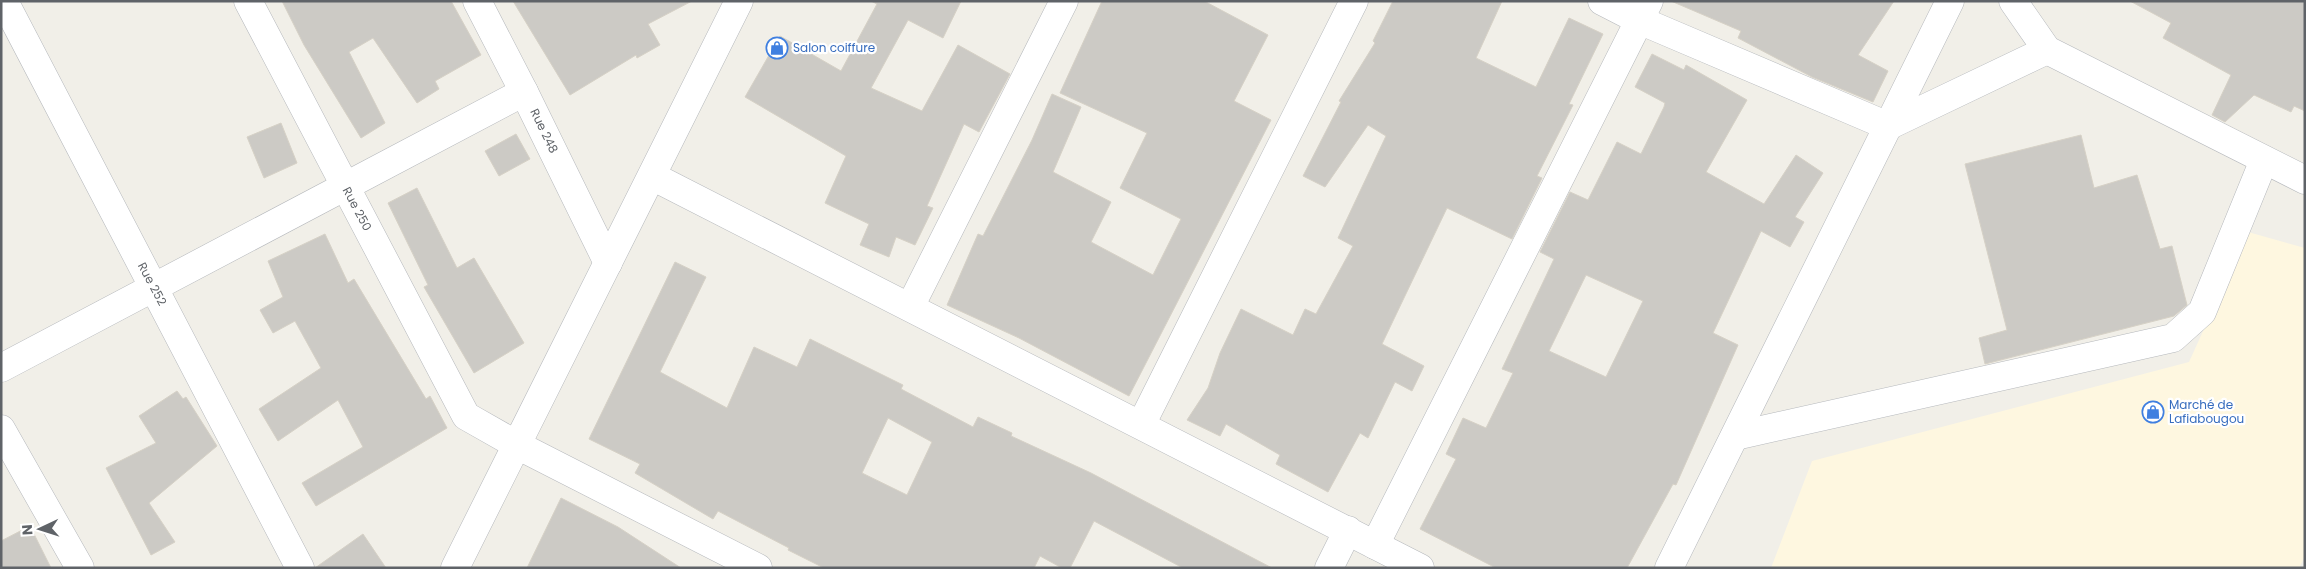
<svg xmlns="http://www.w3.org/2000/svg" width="2306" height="569" font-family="Poppins,sans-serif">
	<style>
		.commercial { fill: #fef7e0 }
		.building { fill: #cccac5; stroke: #d6d1c6; fill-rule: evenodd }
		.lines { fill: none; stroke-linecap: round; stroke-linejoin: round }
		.minor-casing { stroke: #b5b8bc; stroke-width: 29 }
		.tertiary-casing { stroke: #b5b8bc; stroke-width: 29 }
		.minor { stroke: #fff; stroke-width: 28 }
		.tertiary { stroke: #fff; stroke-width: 28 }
		.labels { text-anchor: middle; stroke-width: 4.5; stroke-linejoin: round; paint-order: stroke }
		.shop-label { font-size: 12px; fill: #366cbe; stroke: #fff; text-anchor: start }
		.street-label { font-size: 12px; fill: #5f6368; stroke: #fff }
	</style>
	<rect width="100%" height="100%" fill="#f1efe8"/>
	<path class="commercial" d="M2248 232 2305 248V556L2299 568H1771L1812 461 2189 362Z"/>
	<g class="building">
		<path d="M282 1H451L481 55 435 81 439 89 417 103 373 38 349 52 385 123 361 138 304 45Z"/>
		<path d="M513 1H692L648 24 660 45 637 58 636 55 570 95Z"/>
		<path d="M871 1H961L943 38 908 20 871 88 922 111 958 45 1010 74 979 132 964 124 927 206 933 208 915 245 896 237 889 257 860 245 869 224 825 203 846 156 745 97 780 36 841 71 877 4Z"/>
		<path d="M1102 1H1204L1268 35 1234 101 1271 120 1129 396 1019 338 947 305 978 234 983 236 1032 140 1052 94 1081 107 1053 172 1111 202 1091 242 1153 275 1181 219 1120 188 1147 133 1060 93Z"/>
		<path d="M1393 1H1502L1476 58 1536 87 1569 18 1603 34 1569 104 1573 105 1537 176 1542 178 1512 239 1447 208 1382 344 1424 366 1412 391 1395 382 1368 438 1360 433 1328 492 1276 464 1280 455 1226 424 1220 436 1187 420 1208 388 1220 353 1241 309 1293 335 1305 309 1316 314 1353 246 1338 238 1386 136 1368 125 1325 187 1303 176 1341 102 1339 101 1375 43 1373 41Z"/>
		<path d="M1671 1H1894L1858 55 1888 71 1873 102 1812 77 1738 38 1741 31Z"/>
		<path d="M2130 1H2305V111L2294 106 2291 112 2254 95 2225 122 2212 115 2231 75 2163 38 2171 23Z"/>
		<path d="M1652 54 1684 70 1686 65 1747 100 1706 172 1764 204 1796 155 1823 173 1795 217 1804 222 1790 247 1761 231 1713 333 1738 345 1676 485 1673 484 1627 568H1496L1420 529 1456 459 1446 454 1463 418 1486 428 1513 373 1502 369 1554 259 1540 252 1570 192 1588 200 1617 142 1641 154 1664 107 1665 103 1635 87ZM1586 275 1643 301 1606 377 1549 351Z"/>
		<path d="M281 123 297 163 264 178 247 137Z"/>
		<path d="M516 134 530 159 499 176 485 151Z"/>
		<path d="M2081 135 2094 188 2137 175 2160 249 2172 246 2187 305 2174 316 1985 364 1979 338 2007 330 1965 164Z"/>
		<path d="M417 188 457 268 474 258 524 343 474 373 424 287 428 285 388 203Z"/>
		<path d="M325 234 348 283 354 279 426 399 430 396 447 428 316 506 302 483 363 447 338 400 278 441 259 409 321 368 295 321 273 333 260 310 283 297 268 261Z"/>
		<path d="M675 262 706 277 660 372 727 408 754 347 797 367 810 339 903 385 901 389 973 427 978 417 1012 433 1011 436 1091 473 1272 568H1183L1094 521 1070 568H1062L1040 556 1034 568H824L788 550 789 548 718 511 713 519 635 473 640 464 589 439ZM888 418 932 442 907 495 862 473Z"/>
		<path d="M177 391 183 399 186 397 217 446 149 503 175 542 151 555 106 468 156 443 139 416Z"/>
		<path d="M561 498 618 527 681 568H527Z"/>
		<path d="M30 526 51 568H1V541Z"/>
		<path d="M363 534 386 568H315Z"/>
	</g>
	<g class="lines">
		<g class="minor-casing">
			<g id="minor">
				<path d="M4 1 300 568"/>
				<path d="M248 1 466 416 517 445 758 568"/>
				<path d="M477 1 524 92 608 263"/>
				<path d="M1602 1 1639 20 1888 126 2047 50"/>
				<path d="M2013 1 2047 50 2305 180"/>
				<path d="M652 176 1420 568"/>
				<path d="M910 307 1064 1"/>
				<path d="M1 368 524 92"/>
				<path d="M1141 425 1354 1"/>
				<path d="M1 429 80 568"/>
				<path d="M1735 436 2173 338 2202 312 2264 160"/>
				<path d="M1375 545 1649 1"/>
				<path d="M1329 568 1348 530"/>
				<path d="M1669 568 1950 1"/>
			</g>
		</g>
		<g class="tertiary-casing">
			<path id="tertiary" d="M455 568 739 1"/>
		</g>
		<use href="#minor" class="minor"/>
		<use href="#tertiary" class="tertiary"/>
	</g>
	<defs>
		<g id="shop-ring" transform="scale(1.125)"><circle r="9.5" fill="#fff" stroke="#3f7fe0" stroke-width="1.5"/><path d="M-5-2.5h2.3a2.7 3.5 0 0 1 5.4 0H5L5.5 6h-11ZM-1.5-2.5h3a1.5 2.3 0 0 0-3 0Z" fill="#3f7fe0"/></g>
	</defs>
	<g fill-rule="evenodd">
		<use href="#shop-ring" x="777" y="48"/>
		<use href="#shop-ring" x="2153" y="412"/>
	</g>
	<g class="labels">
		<g class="shop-label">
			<text x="793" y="52">Salon coiffure</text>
			<text x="2169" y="409">Marché de<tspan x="2169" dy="14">Lafiabougou</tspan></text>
		</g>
		<g class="street-label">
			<text transform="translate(544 131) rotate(64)" y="4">Rue 248</text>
			<text transform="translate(357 209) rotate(62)" y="4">Rue 250</text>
			<text transform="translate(152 284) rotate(62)" y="4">Rue 252</text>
		</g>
	</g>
	<rect width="2306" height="569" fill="none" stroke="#5f6368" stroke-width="5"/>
	<g transform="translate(40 529) rotate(266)" stroke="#ffffff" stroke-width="4" paint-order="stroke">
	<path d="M0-4L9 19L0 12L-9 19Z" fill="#5f6368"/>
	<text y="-8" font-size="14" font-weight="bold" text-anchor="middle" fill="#5f6368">N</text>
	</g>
</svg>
